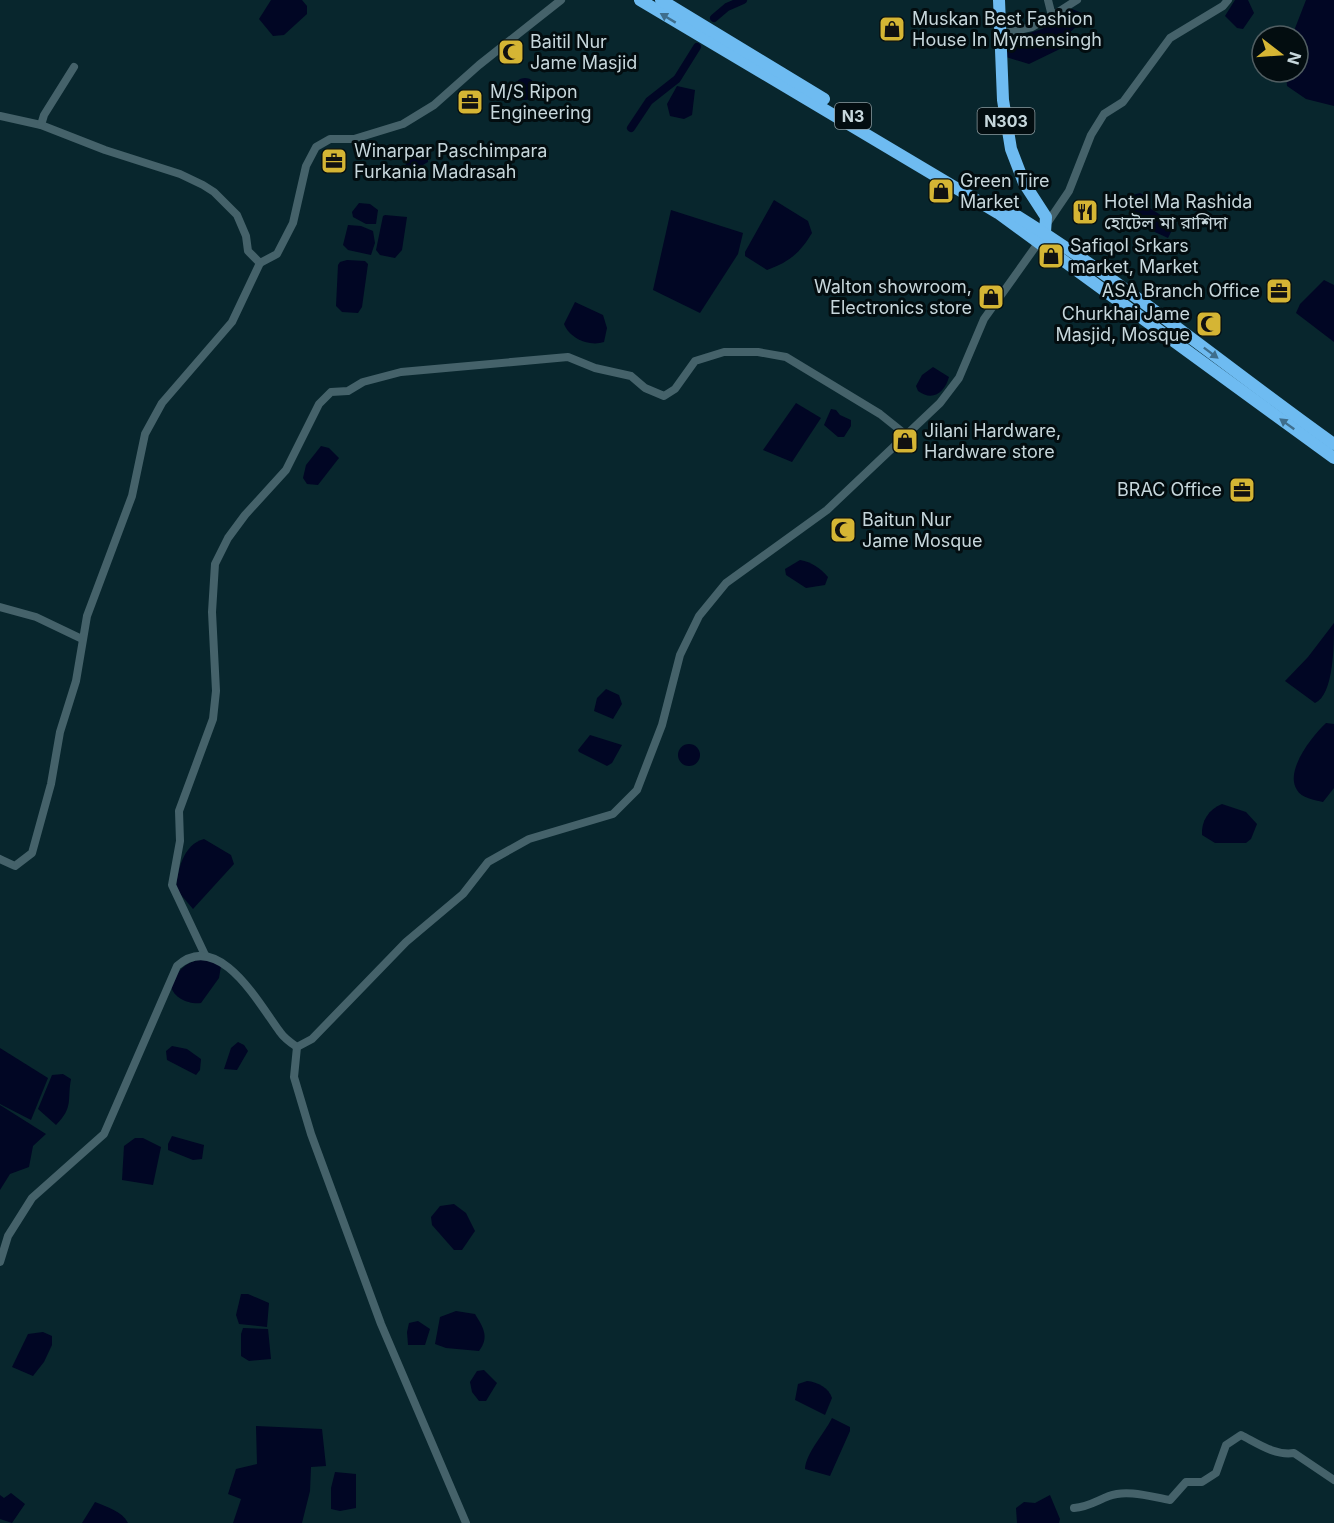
<svg xmlns="http://www.w3.org/2000/svg" width="1334" height="1523" font-family="Inter,'Noto Sans Bengali',sans-serif">
	<style>
		.water { fill: #010624 }
		.lines { fill: none; stroke-linecap: round; stroke-linejoin: round }
		.canal { stroke: #010624; stroke-width: 8 }
		.minor { stroke: #45626a; stroke-width: 8 }
		.highway { stroke: #6ebbf1; stroke-width: 12 }
		.oneway { fill: #3e6d8c }
		.labels { text-anchor: middle; stroke-width: 6; stroke-linejoin: round; paint-order: stroke }
		.shield { fill: #030d10; stroke: #8c9a9f; stroke-width: 1.5 }
		.shield-label { font-size: 16px; font-weight: bold; fill: #c7d7dc }
		.poi-label { font-size: 18px; fill: #c7d7dc; stroke: #030d10; text-anchor: start }
	</style>
	<rect width="100%" height="100%" fill="#08262d"/>
	<g class="water">
		<path d="M271 0H302L307 6V14L284 35 273 36 259 19Z"/>
		<path d="M1235 0H1248L1254 13 1243 29 1237 28 1225 16Z"/>
		<path d="M1306 0H1334V106L1306 99 1287 86 1286 72H1298V36H1292Z"/>
		<path d="M1072 9 1082 13 1083 21 1062 39 1064 47 1029 64 1006 57 1007 40 1042 29Z"/>
		<circle cx="525" cy="89" r="11"/>
		<path d="M677 86 695 90 692 115 684 119 670 116 667 104Z"/>
		<path d="M421 148 428 151V162L416 169 405 167 410 149Z"/>
		<path d="M1140 193 1147 197 1148 207 1167 219 1173 228 1168 238 1146 228 1126 206 1133 195Z"/>
		<path d="M774 200 808 221 812 233C800 253 789 262 767 270L745 256V252Z"/>
		<path d="M359 203 370 204 378 210 376 224H366L353 217 352 212Z"/>
		<path d="M671 210 743 233 738 254 700 313 653 290Z"/>
		<path d="M385 215 407 217 402 250 395 258 380 255 376 250 383 216Z"/>
		<path d="M348 225 361 226 373 231 375 243 371 255 348 250 343 245Z"/>
		<path d="M347 260 365 261 368 264 362 307 358 313 342 312 336 306 338 265 340 262Z"/>
		<path d="M1324 280 1334 285V342L1296 313 1300 304Z"/>
		<path d="M575 302 603 315 607 328 604 342C589 347 569 338 564 324Z"/>
		<path d="M933 367 949 377C945 392 933 402 918 391L916 386 922 375Z"/>
		<path d="M796 403 821 418 792 462 763 450Z"/>
		<path d="M831 409 836 410 840 415 851 420V426L844 437H838L824 425Z"/>
		<path d="M321 446 329 448 339 458 318 485 307 484 303 478 306 465Z"/>
		<path d="M800 560C812 562 820 568 828 577L825 585 806 588 786 575 785 569Z"/>
		<path d="M1334 623C1334 645 1334 695 1315 703L1285 681 1308 657Z"/>
		<path d="M606 689 619 695 622 704 613 719 594 711 597 698Z"/>
		<path d="M1326 723 1334 724V788L1323 802C1315 800 1301 798 1297 790 1284 771 1313 735 1326 723Z"/>
		<path d="M590 735 622 745 612 763 607 766 579 752 578 750Z"/>
		<circle cx="689" cy="755" r="11"/>
		<path d="M1222 804 1246 812 1257 824 1251 839 1246 843H1215L1202 835C1201 821 1209 809 1222 804Z"/>
		<path d="M204 839 231 855 234 864 193 909 176 889C177 872 183 844 204 839Z"/>
		<path d="M204 958 221 966 219 978 201 1003C190 1005 173 998 171 986 179 968 185 963 204 958Z"/>
		<path d="M238 1042 244 1045 248 1051 237 1070 224 1069 231 1048Z"/>
		<path d="M172 1046 187 1049 201 1059 200 1070 196 1075 167 1060 166 1051Z"/>
		<path d="M0 1048 48 1078 31 1120 0 1104Z"/>
		<path d="M63 1074 71 1079C67 1100 74 1107 56 1125L38 1109 52 1075Z"/>
		<path d="M0 1105 46 1134 33 1146 29 1167 10 1174 0 1190Z"/>
		<path d="M172 1136 204 1145 202 1159 193 1160 168 1150V1144Z"/>
		<path d="M135 1138H143L161 1147 153 1185 122 1180 124 1146Z"/>
		<path d="M454 1204 466 1213 475 1231 462 1250H454L432 1225 431 1217 440 1206Z"/>
		<path d="M241 1294H248L269 1303 267 1327 239 1324 236 1315Z"/>
		<path d="M456 1311 475 1314C483 1327 490 1337 479 1351L446 1348 435 1344 440 1317Z"/>
		<path d="M418 1321 430 1329 425 1345H408L407 1332 409 1323Z"/>
		<path d="M243 1328 268 1329 271 1359 249 1361 241 1356V1334Z"/>
		<path d="M43 1332 52 1336V1345L44 1362 33 1376 12 1367 28 1334Z"/>
		<path d="M484 1370 497 1383 486 1401H479L472 1392 470 1382 477 1371Z"/>
		<path d="M807 1381C818 1382 829 1388 832 1398L825 1415 795 1400 798 1384Z"/>
		<path d="M832 1418 850 1427V1431L830 1476 805 1469C806 1453 824 1434 832 1418Z"/>
		<path d="M256 1426 322 1429 326 1466 311 1467 310 1491 302 1523H233L241 1499 228 1494 236 1469 257 1464Z"/>
		<path d="M335 1472 356 1474V1508L340 1511 331 1509V1488Z"/>
		<path d="M11 1493 25 1504 12 1523 0 1519V1495L4 1498Z"/>
		<path d="M1050 1495 1060 1519 1059 1523H1017L1016 1508 1024 1502 1035 1503Z"/>
		<path d="M95 1502C107 1507 122 1511 128 1523H82Z"/>
	</g>
	<g class="lines">
		<g class="canal">
			<path d="M714 18 727 7 743 0"/>
			<path d="M631 128 649 101 677 79 697 47"/>
		</g>
		<g class="minor">
			<path d="M1048 0 1051 12 1055 14 1077 0"/>
			<path d="M1001 34 1032 27 1055 14"/>
			<path d="M0 116 41 125 105 150 180 174 203 185 214 192 237 215 246 236 248 251 260 263 277 254 293 223 306 166 316 147 330 139H354L403 124 434 105 479 65 561 0"/>
			<path d="M41 125 44 115 74 67"/>
			<path d="M1048 222 1069 191 1091 135 1104 114 1123 102 1170 38 1223 6 1228 0"/>
			<path d="M0 607 36 617 82 639"/>
			<path d="M0 859 15 866 32 853 51 784 60 732 76 681 87 616 132 496 145 434 162 403 232 322 260 263"/>
			<path d="M205 955 172 885 180 841 179 811 213 719 216 691 212 612 215 564 228 538 245 515 286 470 319 404 331 392 348 391 363 382 401 372 568 357 595 368 631 376 645 388 664 396 675 389 695 361 724 352H758L786 357 880 414 905 434"/>
			<path d="M0 1262 8 1236 32 1198 104 1134 177 966C219 929 259 1004 280 1032 284 1038 291 1043 297 1047"/>
			<path d="M1074 1508C1088 1507 1096 1501 1109 1496 1127 1489 1152 1497 1170 1500L1186 1482H1202L1216 1473 1226 1445 1241 1435C1257 1443 1275 1456 1294 1453L1334 1480"/>
			<path d="M466 1523 381 1324 311 1134 294 1077 297 1047 312 1039 406 942 463 894 488 862 529 839 613 814 637 790 662 725 680 655 699 616 726 583 827 510 940 403 959 378 984 319 1041 239"/>
		</g>
		<g class="highway">
			<path d="M640 0 998 213 1334 458"/>
			<path d="M661 0 824 99"/>
			<path d="M999 0 1003 100 1011 149 1024 183 1046 217 1045 232"/>
			<path d="M1001 206C1117 276 1223 365 1334 444"/>
		</g>
	</g>
	<defs><path id="oneway-solid" d="M-6-.8H1V-3.2L6.5 0L1 3.2V.8H-6Z" transform="scale(1.5)"/></defs>
	<g class="oneway">
		<use href="#oneway-solid" transform="translate(668 18) rotate(-149)"/>
		<use href="#oneway-solid" transform="translate(1211 353) rotate(37)"/>
		<use href="#oneway-solid" transform="translate(1287 424) rotate(-144)"/>
	</g>
	<defs>
		<g id="shop-square" transform="scale(1.35)"><rect x="-9" y="-9" width="18" height="18" rx="4" fill="#d5b534" stroke="#030d10"/><path d="M-5-2.5h2.3a2.7 3.5 0 0 1 5.4 0H5L5.5 6h-11ZM-1.5-2.5h3a1.5 2.3 0 0 0-3 0Z" fill="#111"/></g>
		<g id="mosque-square" transform="scale(1.35)"><rect x="-9" y="-9" width="18" height="18" rx="4" fill="#d5b534" stroke="#030d10"/><path d="M3.5-4.9A6 6 0 1 0 3.5 4.9A5 5 0 1 1 3.5-4.9Z" fill="#111"/></g>
		<g id="office-square" transform="scale(1.35)"><rect x="-9" y="-9" width="18" height="18" rx="4" fill="#d5b534" stroke="#030d10"/><path d="M-6-3h4V-5.5h4V-3h4V5H-6ZM-1-4.5V-3h2v-1.5ZM-6 0V1H6V0Z" fill="#111"/></g>
		<g id="restaurant-square" transform="scale(1.35)"><rect x="-9" y="-9" width="18" height="18" rx="4" fill="#d5b534" stroke="#030d10"/><path d="M-5-6h1v4h1v-4h1v4h1v-4h1v5L-1.5 .5V6h-2V.5L-5-1ZM5-6V6H3V1.5H1.5Q1.5-4 5-6Z" fill="#111"/></g>
	</defs>
	<g fill-rule="evenodd">
		<use href="#shop-square" x="892" y="29"/>
		<use href="#mosque-square" x="511" y="52"/>
		<use href="#office-square" x="470" y="102"/>
		<use href="#office-square" x="334" y="161"/>
		<use href="#shop-square" x="941" y="191"/>
		<use href="#restaurant-square" x="1085" y="212"/>
		<use href="#shop-square" x="1051" y="256"/>
		<use href="#office-square" x="1279" y="291"/>
		<use href="#shop-square" x="991" y="297"/>
		<use href="#mosque-square" x="1209" y="324"/>
		<use href="#shop-square" x="905" y="441"/>
		<use href="#office-square" x="1242" y="490"/>
		<use href="#mosque-square" x="843" y="530"/>
	</g>
	<g class="labels">
		<g class="shield">
			<rect x="835" y="103" width="36" height="26" rx="4.5"/>
			<rect x="977.5" y="108" width="57" height="26" rx="4.5"/>
		</g>
		<g class="shield-label">
			<text x="853" y="122">N3</text>
			<text x="1006" y="127">N303</text>
		</g>
		<g class="poi-label">
			<text x="912" y="25">Muskan Best Fashion<tspan x="912" dy="21">House In Mymensingh</tspan></text>
			<text x="530" y="48">Baitil Nur<tspan x="530" dy="21">Jame Masjid</tspan></text>
			<text x="490" y="98">M/S Ripon<tspan x="490" dy="21">Engineering</tspan></text>
			<text x="354" y="157">Winarpar Paschimpara<tspan x="354" dy="21">Furkania Madrasah</tspan></text>
			<text x="960" y="187">Green Tire<tspan x="960" dy="21">Market</tspan></text>
			<text x="1104" y="208">Hotel Ma Rashida<tspan x="1104" dy="21">হোটেল মা রাশিদা</tspan></text>
			<text x="1070" y="252">Safiqol Srkars<tspan x="1070" dy="21">market, Market</tspan></text>
			<text x="972" y="293" text-anchor="end">Walton showroom,<tspan x="972" dy="21">Electronics store</tspan></text>
			<text x="1260" y="297" text-anchor="end">ASA Branch Office</text>
			<text x="1190" y="320" text-anchor="end">Churkhai Jame<tspan x="1190" dy="21">Masjid, Mosque</tspan></text>
			<text x="924" y="437">Jilani Hardware,<tspan x="924" dy="21">Hardware store</tspan></text>
			<text x="1222" y="496" text-anchor="end">BRAC Office</text>
			<text x="862" y="526">Baitun Nur<tspan x="862" dy="21">Jame Mosque</tspan></text>
		</g>
	</g>
	<g transform="translate(1280 54) rotate(107)"><circle r="28" fill="#030d10" stroke="#515e62" stroke-width="1.5"/>
	<path d="M0-4.5L10 22L0 15L-10 22Z" fill="#d5b534"/>
	<text y="-9" font-size="16" font-weight="bold" text-anchor="middle" fill="#c7d7dc">N</text>
	</g>
</svg>
